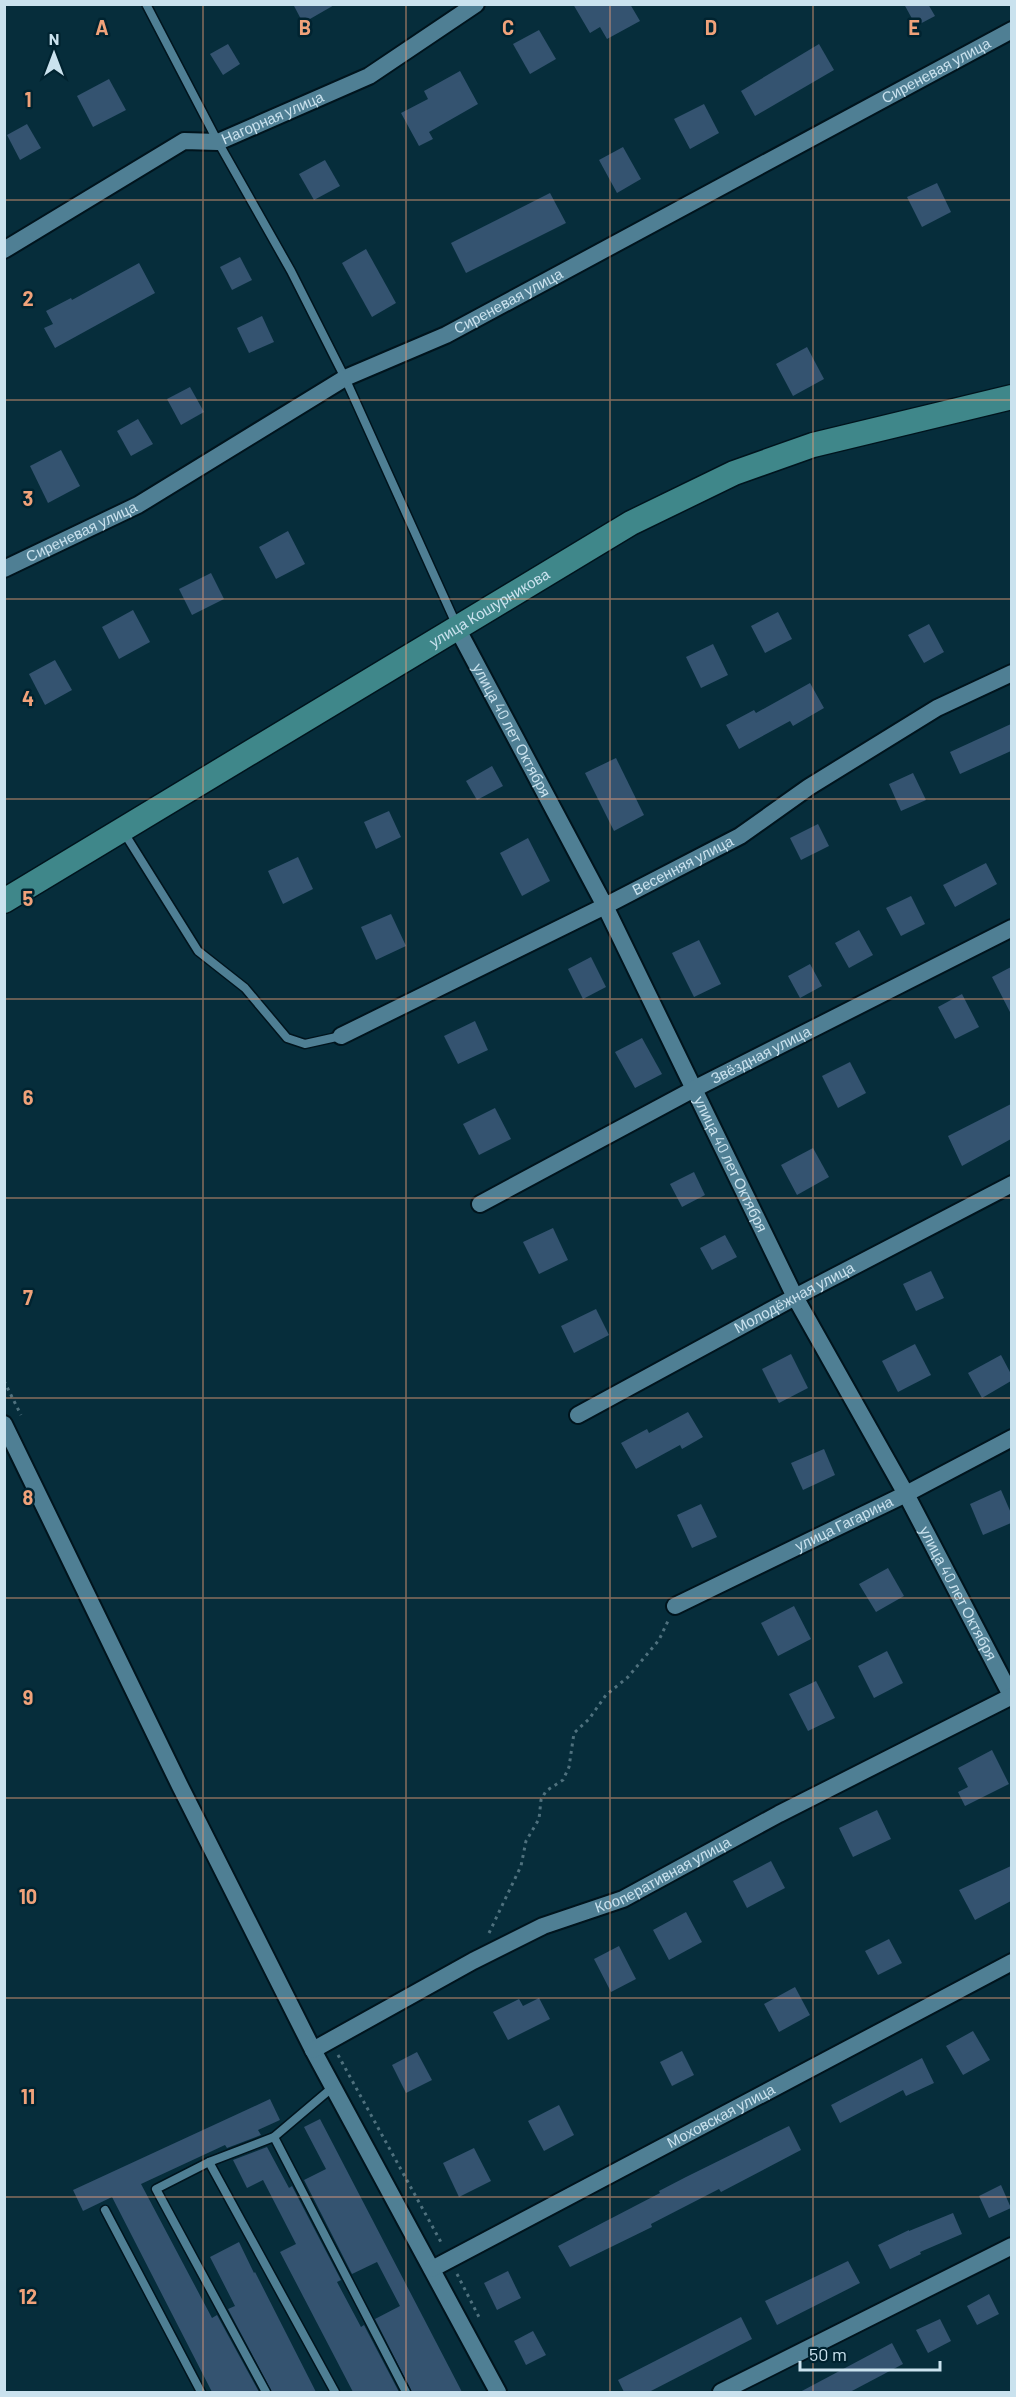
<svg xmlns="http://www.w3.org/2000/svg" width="1016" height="2397" font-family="Barlow,sans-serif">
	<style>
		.building { fill: #345370 }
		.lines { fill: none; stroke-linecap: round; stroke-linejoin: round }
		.service-casing { stroke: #00141d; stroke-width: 11 }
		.minor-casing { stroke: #00141d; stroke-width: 20 }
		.secondary-casing { stroke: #00141d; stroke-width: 27 }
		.path { stroke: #4f717e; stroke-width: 3; stroke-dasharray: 3 4.5; stroke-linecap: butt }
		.service { stroke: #4f7f94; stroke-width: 8 }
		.minor { stroke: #4f7f94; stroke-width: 16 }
		.secondary { stroke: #3f878a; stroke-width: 24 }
		.grid { fill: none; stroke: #f0a27a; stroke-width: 1.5; stroke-opacity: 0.55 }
		.labels { text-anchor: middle; stroke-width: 5; stroke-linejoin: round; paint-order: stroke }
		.street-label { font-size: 15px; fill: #cae2ee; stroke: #002330 }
		.grid-label { font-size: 20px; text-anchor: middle; font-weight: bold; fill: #f0a27a; stroke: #002330; stroke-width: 5; stroke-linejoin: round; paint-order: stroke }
	</style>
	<rect width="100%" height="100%" fill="#062d3b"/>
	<g class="building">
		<path d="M293 4H336L303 23Z"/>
		<path d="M573 4H630L640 21 607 39 600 27 590 33Z"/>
		<path d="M904 4H928L935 16 916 26Z"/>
		<path d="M539 30 556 59 530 74 513 44Z"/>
		<path d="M228 44 240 64 223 75 210 54Z"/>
		<path d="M819 44 834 70 755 116 741 91Z"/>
		<path d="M460 71 478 104 429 132 433 139 419 146 401 113 428 99 424 91Z"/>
		<path d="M109 79 126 110 93 127 77 96Z"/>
		<path d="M704 104 719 133 690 149 674 119Z"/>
		<path d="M27 124 41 148 20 160 7 135Z"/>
		<path d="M623 147 641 179 617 193 599 160Z"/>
		<path d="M325 160 340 186 314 200 299 174Z"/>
		<path d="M937 183 951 212 922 227 907 197Z"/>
		<path d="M550 193 566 223 466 273 451 243Z"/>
		<path d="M366 249 396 303 372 317 342 263Z"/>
		<path d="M240 257 252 280 232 290 220 267Z"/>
		<path d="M139 263 155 293 55 348 44 328 53 324 46 311 71 298 72 300Z"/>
		<path d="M262 316 274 342 249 353 237 328Z"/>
		<path d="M807 347 824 379 793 396 776 364Z"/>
		<path d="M190 387 204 412 181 425 167 399Z"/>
		<path d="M138 419 153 444 131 456 117 431Z"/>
		<path d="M61 450 80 486 48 503 30 466Z"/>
		<path d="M288 531 305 564 276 579 259 547Z"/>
		<path d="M211 573 224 599 192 615 179 589Z"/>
		<path d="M133 610 150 642 119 659 102 627Z"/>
		<path d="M778 612 792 639 765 653 751 626Z"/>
		<path d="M929 624 944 652 924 663 908 635Z"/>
		<path d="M713 644 728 675 701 688 686 657Z"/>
		<path d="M55 660 72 690 45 705 29 674Z"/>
		<path d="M810 683 824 708 793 726 790 721 739 749 726 725 754 710 756 713Z"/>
		<path d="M1011 724V751L960 774 950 752Z"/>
		<path d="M616 758 644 815 614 831 585 773Z"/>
		<path d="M492 766 503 786 477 800 466 781Z"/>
		<path d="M913 773 926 800 901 811 889 784Z"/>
		<path d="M389 811 401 837 376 849 364 822Z"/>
		<path d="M818 824 829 846 801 860 790 838Z"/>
		<path d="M528 838 550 881 522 896 500 853Z"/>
		<path d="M298 857 313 889 283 904 268 871Z"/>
		<path d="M986 863 997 884 955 907 943 885Z"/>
		<path d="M911 896 925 924 901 936 886 908Z"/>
		<path d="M391 914 406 946 376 960 361 927Z"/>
		<path d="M859 930 873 955 849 968 835 943Z"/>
		<path d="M699 940 721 984 694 997 672 953Z"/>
		<path d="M591 957 606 987 583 999 568 969Z"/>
		<path d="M810 964 822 986 800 998 788 976Z"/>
		<path d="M1011 967V1014L992 977Z"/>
		<path d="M962 994 979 1027 955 1039 938 1007Z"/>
		<path d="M475 1021 488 1050 458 1064 444 1036Z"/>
		<path d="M642 1038 662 1074 635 1088 615 1052Z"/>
		<path d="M850 1062 866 1093 838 1108 822 1076Z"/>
		<path d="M1011 1104V1139L962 1166 948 1136Z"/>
		<path d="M495 1108 511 1139 479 1155 463 1124Z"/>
		<path d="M813 1148 829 1177 797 1195 781 1165Z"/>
		<path d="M694 1172 705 1195 682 1207 670 1184Z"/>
		<path d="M553 1228 568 1260 539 1274 523 1242Z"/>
		<path d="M725 1235 737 1257 712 1270 700 1248Z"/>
		<path d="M931 1271 944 1298 916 1311 903 1284Z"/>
		<path d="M596 1309 609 1335 574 1353 561 1326Z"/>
		<path d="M915 1344 931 1375 898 1392 882 1361Z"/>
		<path d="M791 1354 808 1388 779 1403 762 1369Z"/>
		<path d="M1001 1355 1011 1374V1381L982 1398 968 1373Z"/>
		<path d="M688 1412 703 1437 682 1449 680 1445 636 1469 621 1443 647 1429 649 1433Z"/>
		<path d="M824 1449 835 1475 803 1490 791 1463Z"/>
		<path d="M1001 1490 1011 1513V1523L983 1535 970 1504Z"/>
		<path d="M701 1504 717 1537 692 1548 677 1515Z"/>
		<path d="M888 1568 904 1596 876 1612 859 1584Z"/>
		<path d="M794 1606 811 1639 778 1656 761 1623Z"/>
		<path d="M887 1651 903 1683 874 1698 858 1666Z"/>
		<path d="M816 1681 835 1718 808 1731 789 1694Z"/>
		<path d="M992 1750 1009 1784 965 1806 958 1792 968 1787 958 1768Z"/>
		<path d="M877 1810 891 1839 853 1857 839 1828Z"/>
		<path d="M771 1861 785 1888 747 1908 733 1881Z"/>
		<path d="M1011 1866V1901L975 1920 959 1890Z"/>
		<path d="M686 1912 702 1942 669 1960 653 1930Z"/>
		<path d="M889 1939 902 1963 878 1975 865 1951Z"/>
		<path d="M619 1946 636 1979 611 1992 594 1959Z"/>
		<path d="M795 1987 810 2015 779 2032 764 2004Z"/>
		<path d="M539 1998 550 2019 508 2040 493 2012 519 1999 523 2006Z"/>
		<path d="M973 2031 990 2060 963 2075 946 2046Z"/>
		<path d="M682 2051 694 2075 672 2086 660 2062Z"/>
		<path d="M417 2052 432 2080 406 2093 392 2065Z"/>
		<path d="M922 2058 934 2083 906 2096 903 2090 840 2123 831 2105Z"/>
		<path d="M270 2099 280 2120 258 2130 261 2135 227 2148 225 2145 141 2184 212 2318 217 2315 259 2392H212L112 2197 83 2211 73 2190Z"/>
		<path d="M559 2105 574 2135 544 2151 528 2121Z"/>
		<path d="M320 2119 462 2392H412L375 2319 400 2306 377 2262 352 2274 304 2180 326 2169 304 2127Z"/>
		<path d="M789 2126 801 2150 721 2192 719 2189 651 2224 652 2227 570 2267 558 2246 660 2193 659 2191 686 2177Z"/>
		<path d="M267 2147 289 2188 292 2186 341 2280 337 2282 361 2327 364 2325 399 2392H353L280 2252 296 2244 263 2180 247 2188 233 2160Z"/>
		<path d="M474 2148 491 2181 459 2197 443 2163Z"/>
		<path d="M1001 2185 1011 2208 989 2218 979 2196Z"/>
		<path d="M953 2213 962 2234 920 2252 921 2254 890 2269 878 2245 909 2230V2231Z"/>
		<path d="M239 2242 254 2273 255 2272 316 2392H272L228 2309 235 2306 210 2257Z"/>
		<path d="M848 2261 860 2283 777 2325 765 2301Z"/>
		<path d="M508 2271 521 2298 497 2310 484 2283Z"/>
		<path d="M989 2294 999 2314 977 2325 967 2306Z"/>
		<path d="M741 2317 752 2339 649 2392H624L618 2380Z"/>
		<path d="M940 2319 951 2341 928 2353 916 2330Z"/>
		<path d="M533 2331 546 2355 526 2365 514 2341Z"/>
		<path d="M892 2343 903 2364 850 2392H800Z"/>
	</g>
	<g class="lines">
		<g class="service-casing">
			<g id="service">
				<path d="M146 4 218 142 291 271 345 378 457 626"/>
				<path d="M123 831 198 951 245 988 287 1038 305 1044 341 1036"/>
				<path d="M274 2137 406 2392"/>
				<path d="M209 2162 335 2392"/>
				<path d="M105 2210 201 2392"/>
				<path d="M266 2392 156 2189 209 2162 274 2137 333 2087"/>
			</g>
		</g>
		<g class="minor-casing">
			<g id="minor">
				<path id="s1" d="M4 250 184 141 218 142 369 76 476 4"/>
				<path id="s2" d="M4 569 138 505 345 378 446 335 1012 30"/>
				<path id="s3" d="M457 628 605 906 795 1297 906 1494 1012 1697"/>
				<path id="s4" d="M341 1036 605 906 740 836 809 787 937 708 1012 673"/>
				<path id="s5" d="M480 1204 694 1089 1012 928"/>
				<path id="s6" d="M578 1415 795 1297 1012 1184"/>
				<path d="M4 1424 180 1786 313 2050 498 2392"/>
				<path id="s7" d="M675 1606 906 1494 1012 1438"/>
				<path id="s8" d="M313 2050 473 1961 543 1926 623 1899 779 1814 1012 1696"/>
				<path id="s9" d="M432 2269 1012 1962"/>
				<path d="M721 2392 1012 2246"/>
			</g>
		</g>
		<g class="secondary-casing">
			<g id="secondary">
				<path id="s10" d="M4 901 631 523 734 473 813 445 1012 397"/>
			</g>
		</g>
		<g class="path">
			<path d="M4 1381 21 1415"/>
			<path d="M489 1933 521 1866 526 1841 539 1819 541 1800 546 1791 563 1780 569 1767 574 1733 589 1719 606 1695 628 1677 659 1640 668 1621"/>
			<path d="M338 2055 442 2244"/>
			<path d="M457 2274 480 2319"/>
		</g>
		<use href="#service" class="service"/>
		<use href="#minor" class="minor"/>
		<use href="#secondary" class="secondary"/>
	</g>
	<path class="grid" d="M203 4V2392M406 4V2392M610 4V2392M813 4V2392M4 200H1012M4 400H1012M4 599H1012M4 799H1012M4 999H1012M4 1198H1012M4 1398H1012M4 1598H1012M4 1798H1012M4 1998H1012M4 2197H1012"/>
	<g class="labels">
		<g class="street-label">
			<text dy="5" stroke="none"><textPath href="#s2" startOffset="1058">Сиреневая улица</textPath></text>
			<text dy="5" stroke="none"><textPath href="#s1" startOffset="304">Нагорная улица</textPath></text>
			<text dy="5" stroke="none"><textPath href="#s2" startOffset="572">Сиреневая улица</textPath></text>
			<text dy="5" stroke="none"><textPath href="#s2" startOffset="86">Сиреневая улица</textPath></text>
			<text dy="5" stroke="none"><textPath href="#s10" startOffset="567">улица Кошурникова</textPath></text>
			<text dy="5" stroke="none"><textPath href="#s3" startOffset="116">улица 40 лет Октября</textPath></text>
			<text dy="5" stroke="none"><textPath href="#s4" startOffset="382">Весенняя улица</textPath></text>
			<text dy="5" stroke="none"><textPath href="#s5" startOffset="318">Звёздная улица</textPath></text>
			<text dy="5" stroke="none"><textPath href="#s3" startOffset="602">улица 40 лет Октября</textPath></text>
			<text dy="5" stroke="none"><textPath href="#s6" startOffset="246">Молодёжная улица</textPath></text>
			<text dy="5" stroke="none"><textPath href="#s7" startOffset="188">улица Гагарина</textPath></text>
			<text dy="5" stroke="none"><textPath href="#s3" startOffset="1088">улица 40 лет Октября</textPath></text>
			<text dy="5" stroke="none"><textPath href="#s8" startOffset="392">Кооперативная улица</textPath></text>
			<text dy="5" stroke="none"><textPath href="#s9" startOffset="327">Моховская улица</textPath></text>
		</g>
	</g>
	<g class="grid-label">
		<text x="102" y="35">A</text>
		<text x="305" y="35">B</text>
		<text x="508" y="35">C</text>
		<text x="711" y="35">D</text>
		<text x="914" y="35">E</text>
		<text x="28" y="107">1</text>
		<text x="28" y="306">2</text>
		<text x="28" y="506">3</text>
		<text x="28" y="706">4</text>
		<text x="28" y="906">5</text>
		<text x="28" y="1105">6</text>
		<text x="28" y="1305">7</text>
		<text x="28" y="1505">8</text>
		<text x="28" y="1705">9</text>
		<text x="28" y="1904">10</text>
		<text x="28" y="2104">11</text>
		<text x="28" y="2304">12</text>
	</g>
	<rect width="1016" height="2397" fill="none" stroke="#cae2ee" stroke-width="12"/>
	<g transform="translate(54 54)" stroke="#002330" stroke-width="4.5" paint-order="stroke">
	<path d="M0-4.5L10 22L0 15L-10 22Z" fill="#cae2ee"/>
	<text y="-9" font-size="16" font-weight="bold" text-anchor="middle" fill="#cae2ee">N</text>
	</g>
	<path d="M800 2361v9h140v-9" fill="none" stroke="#cae2ee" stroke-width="3"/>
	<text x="809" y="2361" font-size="18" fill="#cae2ee" stroke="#002330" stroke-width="4.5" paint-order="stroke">50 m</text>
</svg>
